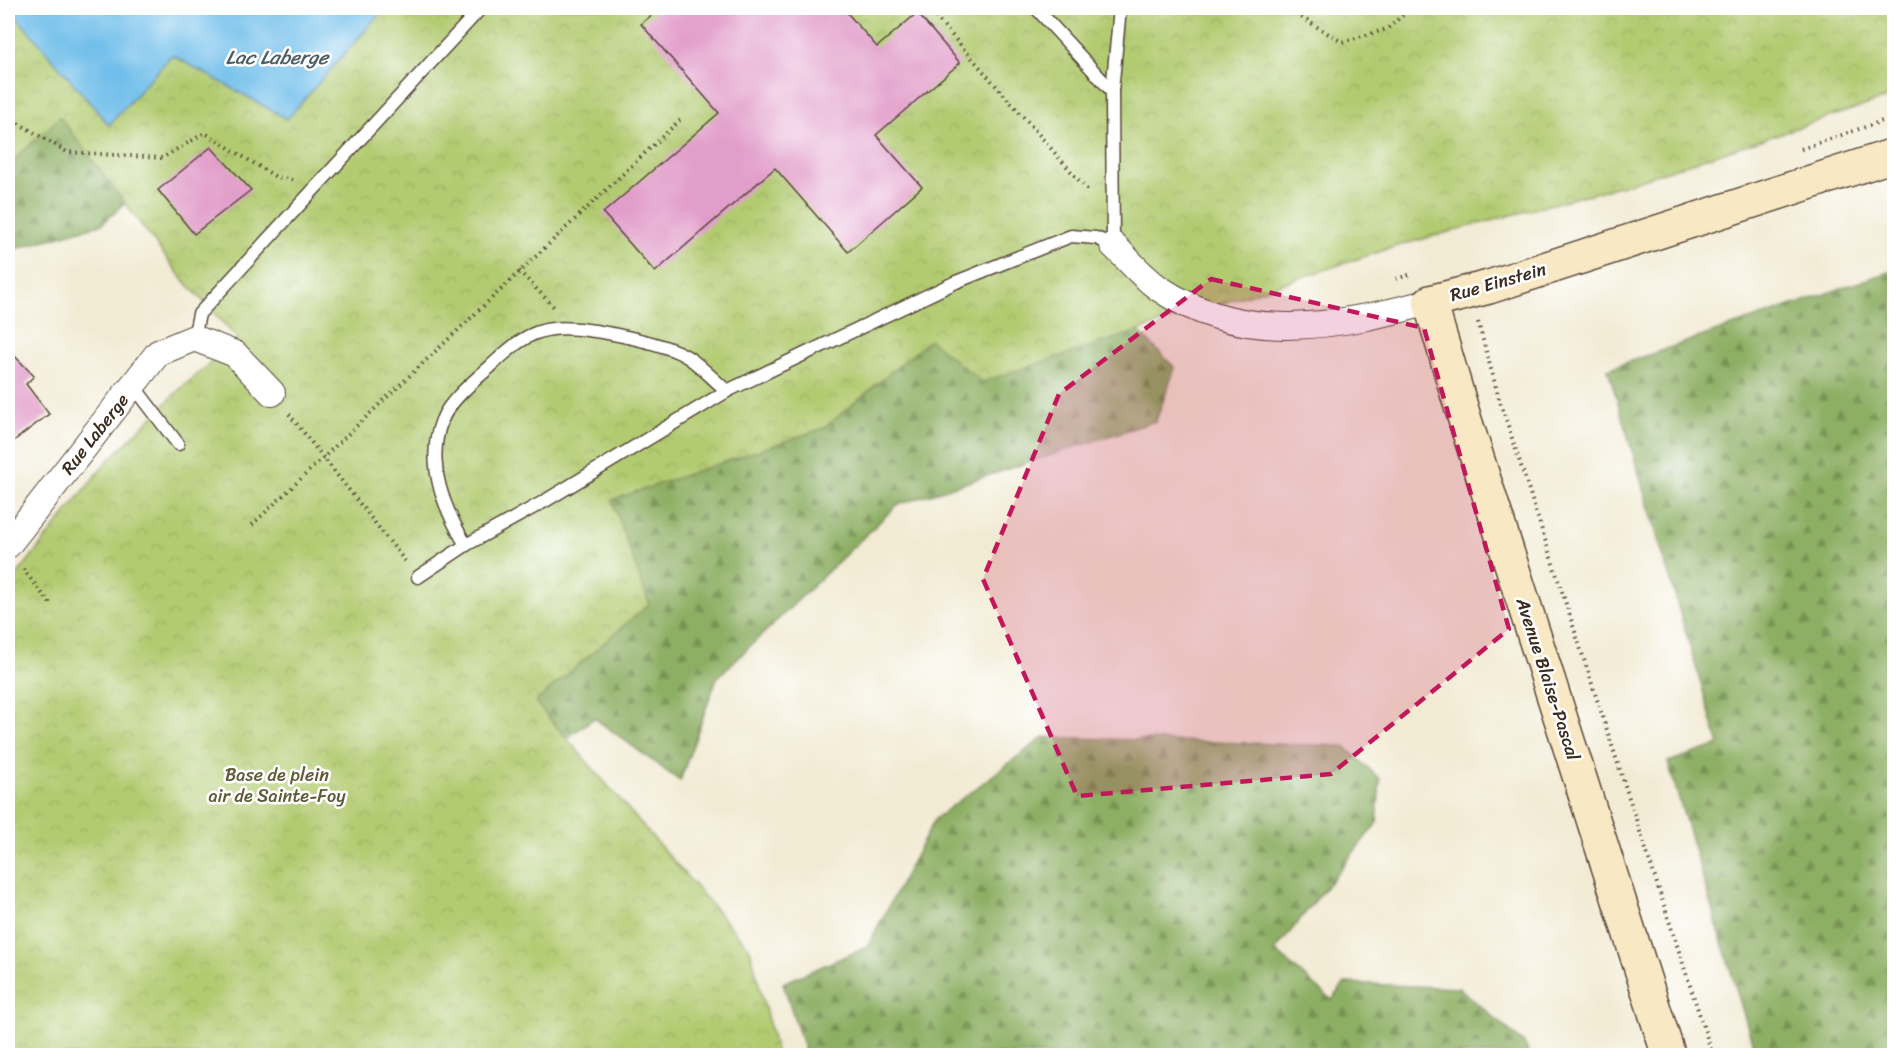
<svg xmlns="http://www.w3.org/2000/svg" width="1902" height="1063" font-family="Sriracha,sans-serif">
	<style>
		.forest { fill: url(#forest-firs); stroke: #646c40; stroke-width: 1.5 }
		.park { fill: url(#park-crowns); stroke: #767a48; stroke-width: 1.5 }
		.water { fill: #6fbeea; stroke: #557484; stroke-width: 1.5 }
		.building { fill: #e29eca }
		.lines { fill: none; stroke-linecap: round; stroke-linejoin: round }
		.lane-casing { stroke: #564739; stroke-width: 15 }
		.street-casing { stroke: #564739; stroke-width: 28 }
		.secondary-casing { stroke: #564739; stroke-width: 36 }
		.path { stroke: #564739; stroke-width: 4; stroke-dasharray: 1.5 4.5; stroke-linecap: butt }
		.lane { stroke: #fff; stroke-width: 12 }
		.street { stroke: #fff; stroke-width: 26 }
		.secondary { stroke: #f8e8c3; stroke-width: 33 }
		.marked { fill: #c2185b; fill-opacity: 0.2; stroke: #c2185b; stroke-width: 4.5; stroke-dasharray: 12 8; stroke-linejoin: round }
		.labels { text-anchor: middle; stroke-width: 5; stroke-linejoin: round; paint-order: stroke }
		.street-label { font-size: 18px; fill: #3b2a1e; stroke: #fff }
		.park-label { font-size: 18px; fill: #5f5a37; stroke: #fff }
		.water-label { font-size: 20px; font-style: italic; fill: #4d5e65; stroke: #fff }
	</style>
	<defs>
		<pattern id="forest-firs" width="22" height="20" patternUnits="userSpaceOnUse" patternTransform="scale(1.5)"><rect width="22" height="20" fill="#8daf63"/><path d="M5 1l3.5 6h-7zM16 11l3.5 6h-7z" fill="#748f51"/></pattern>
		<pattern id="park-crowns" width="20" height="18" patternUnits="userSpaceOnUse" patternTransform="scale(1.5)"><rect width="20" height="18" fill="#b2cb71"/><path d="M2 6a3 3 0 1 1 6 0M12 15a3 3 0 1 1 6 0" fill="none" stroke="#9aae61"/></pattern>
	</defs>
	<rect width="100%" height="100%" fill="#fff"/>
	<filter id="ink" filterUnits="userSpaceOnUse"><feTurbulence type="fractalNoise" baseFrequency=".0167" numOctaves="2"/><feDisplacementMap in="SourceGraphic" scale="12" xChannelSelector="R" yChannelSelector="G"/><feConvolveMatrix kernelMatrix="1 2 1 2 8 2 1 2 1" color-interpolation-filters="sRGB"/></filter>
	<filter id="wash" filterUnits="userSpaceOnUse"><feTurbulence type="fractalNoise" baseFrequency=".008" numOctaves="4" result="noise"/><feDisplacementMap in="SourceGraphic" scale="24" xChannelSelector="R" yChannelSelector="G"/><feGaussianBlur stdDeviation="1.35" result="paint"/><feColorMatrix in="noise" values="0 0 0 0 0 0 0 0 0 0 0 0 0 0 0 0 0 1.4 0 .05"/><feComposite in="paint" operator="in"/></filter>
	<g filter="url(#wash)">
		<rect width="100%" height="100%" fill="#f2ebd4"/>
		<g class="forest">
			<path d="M8 39 227 113 102 224 8 251Z"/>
			<path d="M1894 270V1055H1756L1668 762 1719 745 1608 369Z"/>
			<path d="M1085 278 1175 368 1156 421 897 505 717 678 680 781 594 718 538 760 443 599 791 396Z"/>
			<path d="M1044 737 1344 746 1380 779 1377 823 1275 951 1332 1000 1345 983 1459 988 1525 1044 1529 1055H806L783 983 867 947 935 819Z"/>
		</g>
		<path class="park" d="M8 8H1894V96L1627 184 1397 246 982 382 930 340 824 428 612 500 649 604 535 702 750 949 777 1055H8V586L105 464 178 391 238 339 180 276 60 117 8 165Z"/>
		<path class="water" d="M9 8H385L287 119 172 55 109 125Z"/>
		<g id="blocks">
			<g class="building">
				<path d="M660 8H843L877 47 917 13 960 63 876 135 922 187 848 252 775 168 655 272 603 213 719 113 641 24Z"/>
				<path d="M211 147 251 190 194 234 158 190Z"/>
				<path d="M8 349 34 376 26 384 49 414 11 443 8 438Z"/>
			</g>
		</g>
	</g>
	<g filter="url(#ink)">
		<use href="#blocks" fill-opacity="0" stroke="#564739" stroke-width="1.5"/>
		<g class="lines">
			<g class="lane-casing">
				<g id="lane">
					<path d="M1036 8 1112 91"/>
					<path d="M194 338 199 314 481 8"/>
					<path d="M133 385 178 444"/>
					<path d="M466 545C444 509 425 462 442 420 449 401 476 379 491 366 509 349 526 332 552 329 581 325 665 342 689 358 702 367 714 380 727 391"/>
					<path d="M418 577 466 545 545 501 727 391 956 282 1071 236 1096 238 1113 245 1112 91 1120 8"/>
				</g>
			</g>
			<g class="street-casing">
				<g id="street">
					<path d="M1113 245C1128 259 1142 277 1160 289 1245 346 1338 326 1430 302"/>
					<path d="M8 545 158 353 194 338 235 354 272 393"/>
				</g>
			</g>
			<g class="secondary-casing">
				<path id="secondary" d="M1669 1056 1465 420 1430 302 1489 287 1894 155"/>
			</g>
			<g class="path">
				<path d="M928 8 1090 193"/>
				<path d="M1286 8 1342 42 1387 29 1411 8"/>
				<path d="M8 117 67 152 162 158 205 133 276 177 293 180"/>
				<path d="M1801 149 1894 117"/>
				<path d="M519 271 554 307"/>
				<path d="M1396 279 1412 274"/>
				<path d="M1478 322 1499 398 1713 1056"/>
				<path d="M289 414 405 561"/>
				<path d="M252 525 680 120"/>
				<path d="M23 569 52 606"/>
			</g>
			<use href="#lane" class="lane"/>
			<use href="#street" class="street"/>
			<use href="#secondary" class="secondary"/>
		</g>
	</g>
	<path class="marked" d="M1211 279 1424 328 1509 629 1331 774 1077 796 983 579 1059 394Z"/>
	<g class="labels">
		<g class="street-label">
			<text transform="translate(1498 282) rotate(-16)" y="6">Rue Einstein</text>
			<text transform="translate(95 434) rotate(-52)" y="6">Rue Laberge</text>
			<text transform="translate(1548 679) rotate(72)" y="6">Avenue Blaise-Pascal</text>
		</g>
		<g class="park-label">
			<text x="277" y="781">Base de plein<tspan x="277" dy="21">air de Sainte-Foy</tspan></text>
		</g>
		<g class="water-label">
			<text x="277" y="64">Lac Laberge</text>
		</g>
	</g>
	<rect width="1902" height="1063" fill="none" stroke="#fff" stroke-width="30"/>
</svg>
